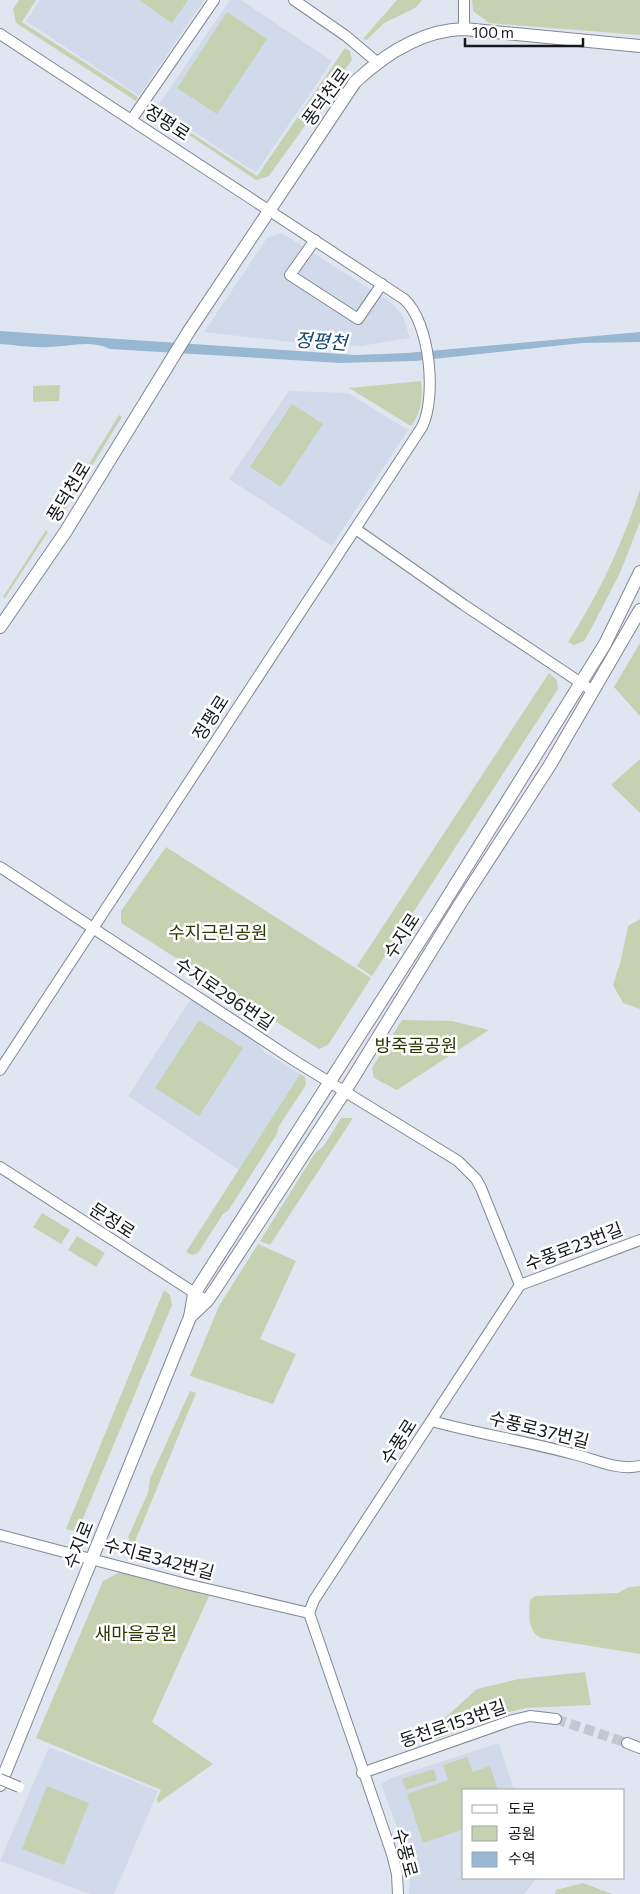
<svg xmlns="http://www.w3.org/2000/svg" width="640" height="1894" font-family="Commissioner,'Noto Sans KR',sans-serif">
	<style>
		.built { fill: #d0daeb }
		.green { fill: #c6d1b1 }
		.water { fill: #97b7d2 }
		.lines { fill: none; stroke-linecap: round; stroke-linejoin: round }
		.minor-tunnel { stroke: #c2c7d1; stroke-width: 10; stroke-dasharray: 10 5; stroke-linecap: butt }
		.minor-casing { stroke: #828791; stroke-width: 12 }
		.major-casing { stroke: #828791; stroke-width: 14 }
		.minor { stroke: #fff; stroke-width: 10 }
		.major { stroke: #fff; stroke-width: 12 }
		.minor-bridge-casing { stroke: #828791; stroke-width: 12; stroke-linecap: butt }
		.minor-bridge { stroke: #fff; stroke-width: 10 }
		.labels { text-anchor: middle; stroke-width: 5; stroke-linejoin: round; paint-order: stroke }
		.street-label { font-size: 18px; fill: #16191c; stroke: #fff }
		.park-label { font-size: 18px; fill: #2b3900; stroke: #fff }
		.water-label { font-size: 19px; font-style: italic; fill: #13466b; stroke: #fff }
	</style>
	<rect width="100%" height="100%" fill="#e0e6f1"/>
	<g class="built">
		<path d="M40 0H204L139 96 26 21Z"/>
		<path d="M230 0H241L332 61 256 173 157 107Z"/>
		<path d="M282 233 393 304 403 316 410 338 361 346 299 343 204 332 267 238Z"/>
		<path d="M289 391 348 393 408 430 332 546 229 479Z"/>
		<path d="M192 997 252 1037 264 1052 300 1074 239 1170 128 1096Z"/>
		<path d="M499 1743 514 1790H464V1878H537L524 1894H409L410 1863 381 1784 391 1778Z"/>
		<path d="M49 1747 158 1791 114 1894H90L0 1861Z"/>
	</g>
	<g class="green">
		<path d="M19 0H36L22 22 138 97 136 101 16 23 13 9Z"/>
		<path d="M139 0H188L172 23Z"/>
		<path d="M397 0H422L415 8 384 23 367 40 363 39Z"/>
		<path d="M472 0H640V35L489 23 473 11Z"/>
		<path d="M227 12 267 39 217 114 177 88Z"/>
		<path d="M345 48 350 51 352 60 269 176 256 180 155 112 156 110 257 176Z"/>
		<path d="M421 381C423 398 421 413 411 426L349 388Z"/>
		<path d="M60 385 59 401 33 402V386Z"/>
		<path d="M292 404 323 424 281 487 250 467Z"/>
		<path d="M119 415 122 417 62 514 59 513Z"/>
		<path d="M640 489V522L620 573 591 629 584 641 574 645 568 642C599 594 623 543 640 489Z"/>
		<path d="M46 530 48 532 5 598 3 597Z"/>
		<path d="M640 643V716L614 687Z"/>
		<path d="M549 673 557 680 558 689 372 976 357 966Z"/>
		<path d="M640 759V813L611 785Z"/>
		<path d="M166 847 371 978 328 1045 319 1049 121 923V911Z"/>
		<path d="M640 919V1009L623 1003 613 985 621 960 628 926Z"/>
		<path d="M199 1020 243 1048 199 1116 155 1088Z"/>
		<path d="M402 1020 452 1021 489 1030 397 1090 374 1078 372 1068Z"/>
		<path d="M300 1074 305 1077 306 1085 279 1126 277 1134 228 1211 223 1214 198 1253 192 1255 186 1252Z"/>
		<path d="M341 1118H353L270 1245 260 1241 315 1153 323 1147Z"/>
		<path d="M42 1213 70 1230 61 1244 33 1227Z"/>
		<path d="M77 1236 105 1253 96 1267 68 1250Z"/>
		<path d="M258 1244 296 1261 260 1339 296 1354 273 1404 190 1376 219 1306Z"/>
		<path d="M164 1290 170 1295 172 1305 81 1523 73 1531 66 1529Z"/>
		<path d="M190 1391 196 1393 134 1544 130 1542 128 1537 148 1493 150 1479Z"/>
		<path d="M120 1572 209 1596 152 1722 213 1764 158 1803 157 1799 161 1790 36 1738 103 1581Z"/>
		<path d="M640 1586V1654L541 1638C527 1631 529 1613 530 1600L535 1596 618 1593 629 1587Z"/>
		<path d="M585 1672 591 1705 526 1708 509 1712 429 1742 437 1725 477 1689 519 1679Z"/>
		<path d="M467 1757 473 1772 490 1766 498 1790H464V1829L423 1843 407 1794 448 1780 443 1765Z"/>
		<path d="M434 1769 437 1780 406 1790 402 1779Z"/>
		<path d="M47 1786 89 1803 64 1865 22 1849Z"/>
		<path d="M583 1883 612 1894H555L556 1890Z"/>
	</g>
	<path class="water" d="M0 331 356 355 407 353 640 332V342L582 343 415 361 376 362 341 363 110 349C89 339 69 347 48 347 32 348 16 345 0 344Z"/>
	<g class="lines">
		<path class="minor-tunnel" d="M556 1719 627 1743"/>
		<g class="minor-casing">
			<g id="minor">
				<path d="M294 0 346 36 378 63"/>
				<path d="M464 29V0"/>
				<path d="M0 34 404 299C430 322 437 397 422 427L0 1070"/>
				<path d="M132 119 214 0"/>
				<path d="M315 240 290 275 358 319 382 284"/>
				<path d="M357 530 464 605 587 687"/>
				<path d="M0 867 295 1061 458 1161 476 1179 481 1188 520 1285"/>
				<path d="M0 1167 207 1301"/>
				<path d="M520 1285 640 1240"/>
				<path d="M432 1421C478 1434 526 1441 573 1454 595 1459 617 1471 640 1466"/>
				<path d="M0 1535 186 1584 309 1613"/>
				<path d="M627 1743 640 1748"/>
				<path d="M362 1773 513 1720 530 1716 556 1719"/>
				<path d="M398 1894 397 1874 392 1854 309 1613 314 1600 520 1285"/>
			</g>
		</g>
		<g class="major-casing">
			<g id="major">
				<path d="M0 627 66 531 189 331 355 82C385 54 421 30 464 29L640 46"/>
				<path d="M190 1317 207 1301 216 1288 345 1091 460 904 550 765 640 610"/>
				<path d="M0 1785 190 1317 194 1294 439 911 605 644 640 572"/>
			</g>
		</g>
		<use href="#minor" class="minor"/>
		<use href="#major" class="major"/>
		<g class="minor-bridge-casing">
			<path id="minor-bridge" d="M0 1779 19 1787"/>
		</g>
		<use href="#minor-bridge" class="minor-bridge"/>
	</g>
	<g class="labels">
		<g class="street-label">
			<text transform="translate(326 97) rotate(-54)" y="6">풍덕천로</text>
			<text transform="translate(167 123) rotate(33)" y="6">정평로</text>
			<text transform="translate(69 492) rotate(-59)" y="6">풍덕천로</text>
			<text transform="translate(211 718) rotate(-57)" y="6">정평로</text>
			<text transform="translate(402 936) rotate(-57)" y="6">수지로</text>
			<text transform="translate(224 994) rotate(34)" y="6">수지로296번길</text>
			<text transform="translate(112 1221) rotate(33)" y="6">문정로</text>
			<text transform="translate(574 1247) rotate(-21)" y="6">수풍로23번길</text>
			<text transform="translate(539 1430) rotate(14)" y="6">수풍로37번길</text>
			<text transform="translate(399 1442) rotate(-57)" y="6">수풍로</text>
			<text transform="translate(79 1545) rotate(-68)" y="6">수지로</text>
			<text transform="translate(159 1559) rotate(15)" y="6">수지로342번길</text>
			<text transform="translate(453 1724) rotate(-19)" y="6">동천로153번길</text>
			<text transform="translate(405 1853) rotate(75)" y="6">수풍로</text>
		</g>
		<g class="park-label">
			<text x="218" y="939">수지근린공원</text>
			<text x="416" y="1052">방죽골공원</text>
			<text x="136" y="1640">새마을공원</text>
		</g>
		<g class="water-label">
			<text transform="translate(321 341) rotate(4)" y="7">정평천</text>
		</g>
	</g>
	<rect x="462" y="1789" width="162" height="90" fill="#ffffff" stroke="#a2a3a4"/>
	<rect x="472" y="1805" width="25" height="8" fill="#ffffff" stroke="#a2a3a4"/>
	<text x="508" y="1814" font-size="15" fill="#16191c">도로</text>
	<rect x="472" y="1826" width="25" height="15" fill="#c6d1b1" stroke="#a2a3a4"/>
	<text x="508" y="1839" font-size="15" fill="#16191c">공원</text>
	<rect x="472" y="1852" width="25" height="15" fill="#97b7d2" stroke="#a2a3a4"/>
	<text x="508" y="1864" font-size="15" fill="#16191c">수역</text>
	<path d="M465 38v8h118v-8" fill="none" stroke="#16191c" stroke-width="2.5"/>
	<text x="472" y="38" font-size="15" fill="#16191c" stroke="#ffffff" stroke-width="4" paint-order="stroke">100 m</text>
</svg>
